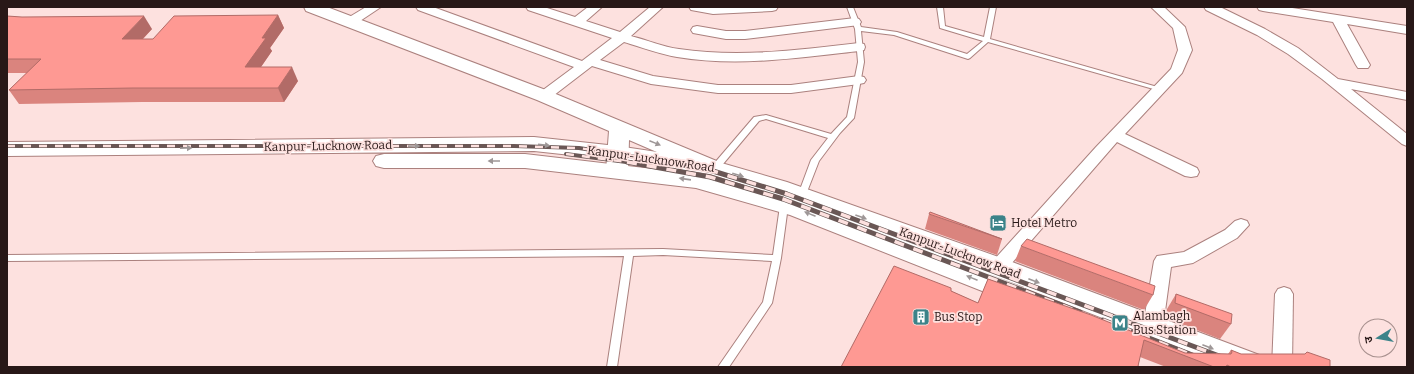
<svg xmlns="http://www.w3.org/2000/svg" width="1414" height="374" font-family="Bitter,'Noto Sans Devanagari',serif">
	<style>
		.lines { fill: none; stroke-linecap: round; stroke-linejoin: round }
		.service-casing { stroke: #ab817e; stroke-width: 2 }
		.minor-casing { stroke: #ab817e; stroke-width: 2 }
		.secondary-casing { stroke: #ab817e; stroke-width: 2 }
		.primary-casing { stroke: #ab817e; stroke-width: 2 }
		.service { fill: #fff; fill-rule: evenodd }
		.minor { fill: #fff; fill-rule: evenodd }
		.secondary { fill: #fff; fill-rule: evenodd }
		.primary { fill: #fff; fill-rule: evenodd }
		.rail-far1-casing { stroke: #6a5755; stroke-width: 4 }
		.rail-casing { stroke: #6a5755; stroke-width: 5 }
		.rail-far1 { stroke: #fde1df; stroke-width: 2.5; stroke-dasharray: 8; stroke-linecap: butt }
		.rail { stroke: #fde1df; stroke-width: 3.5; stroke-dasharray: 10; stroke-linecap: butt }
		.wall { fill: #da847e }
		.shaded-wall { fill: #b26b67 }
		.building { fill: #fe9993; stroke: #b26b67 }
		.oneway { fill: #9e9797 }
		.labels { text-anchor: middle; stroke-width: 3.5; stroke-linejoin: round; paint-order: stroke }
		.street-label { font-size: 12px; fill: #281817; stroke: #fde1df }
		.poi-label { font-size: 12px; fill: #281817; stroke: #fde1df; text-anchor: start }
	</style>
	<rect width="100%" height="100%" fill="#fde1df"/>
	<g class="lines">
		<g class="service-casing">
			<g id="service">
				<path d="M847 7H853L861 27 897 32 967 54 983 41 940 28 937 7H943L945 26 984 37 990 7H996L990 39 1161 88 1162 89 1159 91 1157 90 988 42 970 58 968 59 894 35 861 31 864 62 854 118 840 133 819 161 805 197 802 198 798 195 811 160 828 138 766 119 759 121 718 170H712L711 168 712 166 754 117 766 115 831 134 847 117 858 62 855 29Z"/>
				<path d="M784 203 788 206 781 258 772 303 729 367H718L763 302 772 261 663 255 633 256 617 367H607L624 256 7 261V255L663 249 773 255 780 206Z"/>
			</g>
		</g>
		<g class="minor-casing">
			<g id="minor">
				<path d="M366 7H381L354 25H346L344 22 346 19Z"/>
				<path d="M416 7H433L582 61 612 38 528 10 526 7H544L575 17 588 7H602L586 21 620 32 650 7H663L631 36C647 40 663 47 679 49 739 58 799 50 859 43L864 44 865 47 864 50 859 51C798 58 737 67 677 57 659 54 641 47 624 42L600 60 653 76 718 85H791L859 76 864 77 866 80 864 83 859 84 791 93H718L651 84 592 66 549 99 544 100 539 99 537 96 539 93 574 67 418 10Z"/>
				<path d="M689 7H778L776 10 772 11 713 14 691 10Z"/>
				<path d="M1151 7H1164L1185 27 1192 50 1182 73 1125 134 1197 168 1199 172 1197 176 1191 177 1185 176 1117 142 1004 272 998 274 992 272 989 267 992 262 1096 147 1171 69 1178 50 1173 28Z"/>
				<path d="M1204 7H1220L1265 29 1298 48 1338 79 1407 92V100L1351 89 1407 134V146L1402 144 1322 79 1288 54 1257 35 1206 10Z"/>
				<path d="M1257 7H1286L1407 26V34L1347 24 1370 65 1368 68H1358L1356 65 1333 22 1263 11 1259 10Z"/>
				<path d="M855 18 859 19 861 22 859 25 745 39H726L693 33 691 30 693 27 697 26 726 31H745Z"/>
				<path d="M1241 219 1247 221 1249 225 1237 238 1193 263 1171 267 1163 326 1160 331 1153 334 1146 331 1143 326 1154 261 1157 256 1184 252 1225 230 1235 221Z"/>
				<path d="M1284 287 1290 289 1293 294 1292 367H1272L1275 294 1278 289Z"/>
			</g>
		</g>
		<g class="secondary-casing">
			<path id="secondary" d="M304 7H327L551 92 719 162 722 167 719 172 711 174 703 172 629 140 628 171 625 176 617 178 609 176 606 171 609 131 537 100 306 11Z"/>
		</g>
		<g class="primary-casing">
			<path id="primary" d="M534 137 617 146 711 160 787 182 1007 260 1270 359 1274 367H1229L989 274 957 262 1024 287 1028 294 1024 301 1015 304 790 215 696 188 525 168H384L376 166 373 161 376 156 384 154H525L696 174 788 199 710 174 617 160 534 151 7 156V142Z"/>
		</g>
		<use href="#service" class="service"/>
		<use href="#minor" class="minor"/>
		<use href="#secondary" class="secondary"/>
		<use href="#primary" class="primary"/>
		<g class="rail-far1-casing">
			<g id="rail-far1">
				<path d="M7 146H514L579 148 674 163"/>
				<path d="M566 154 634 163"/>
			</g>
		</g>
		<g class="rail-casing">
			<g id="rail">
				<path d="M627 162 710 177 783 199 1080 312"/>
				<path d="M669 162 713 171 787 194 1222 357"/>
				<path d="M1103 320 1200 358"/>
			</g>
		</g>
		<use href="#rail-far1" class="rail-far1"/>
		<use href="#rail" class="rail"/>
	</g>
	<g class="wall">
		<path d="M278 15 284 28 270 48 272 51 261 67 298 81 284 102H142L19 104 9 90 27 73H7V16L152 29 143 39H153Z"/>
		<path d="M929 214 1002 239 997 255 925 229Z"/>
		<path d="M1021 246 1153 295 1144 310 1015 261Z"/>
		<path d="M988 279 1185 353 1228 354 1231 350 1241 354 1330 367H1166L1140 357 1138 366 841 367 951 291 978 303Z"/>
		<path d="M1176 294 1231 324 1220 339 1166 318 1167 309Z"/>
	</g>
	<g class="shaded-wall">
		<path d="M278 15 284 28 270 48 272 51 252 80 245 67 262 38Z"/>
		<path d="M144 16 152 29 130 52 122 39Z"/>
		<path d="M292 67 298 81 284 102 278 88Z"/>
	</g>
	<g class="building">
		<path d="M278 15 262 38H266L245 67H292L278 88H133L9 90 41 59H7V16L22 17 144 16 122 39H153L174 16Z"/>
		<path d="M930 212 1002 239 929 214Z"/>
		<path d="M1027 239 1155 286 1153 295 1021 246Z"/>
		<path d="M894 266 951 288V291L978 303 988 279 1091 315 1185 353 1231 354 1232 352 1231 350 1241 354H1305L1307 352 1330 360V367H1231L1227 365 1226 367H1214L1144 340 1138 366 1141 367H841Z"/>
		<path d="M1176 294 1232 314 1231 324 1175 303Z"/>
	</g>
	<defs><path id="oneway-solid" d="M-6-.8H1V-3.2L6.5 0L1 3.2V.8H-6Z"/></defs>
	<g class="oneway">
		<use href="#oneway-solid" transform="translate(655 143) rotate(22)"/>
		<use href="#oneway-solid" transform="translate(544 145) rotate(6)"/>
		<use href="#oneway-solid" transform="translate(414 146) rotate(-1)"/>
		<use href="#oneway-solid" transform="translate(186 148) rotate(-1)"/>
		<use href="#oneway-solid" transform="translate(494 161) rotate(180)"/>
		<use href="#oneway-solid" transform="translate(738 175) rotate(17)"/>
		<use href="#oneway-solid" transform="translate(685 179) rotate(-172)"/>
		<use href="#oneway-solid" transform="translate(810 214) rotate(-158)"/>
		<use href="#oneway-solid" transform="translate(861 217) rotate(20)"/>
		<use href="#oneway-solid" transform="translate(972 278) rotate(-158)"/>
		<use href="#oneway-solid" transform="translate(1034 281) rotate(21)"/>
		<use href="#oneway-solid" transform="translate(1208 347) rotate(21)"/>
	</g>
	<defs>
		<g id="hotel-square" transform="scale(0.9)"><rect x="-9" y="-9" width="18" height="18" rx="4" fill="#3b8389" stroke="#fde1df"/><path d="M-6-4.5h1.5V1H6V5H4.5V3h-9V5H-6ZM-4 0a1.8 1.8 0 1 1 3.6 0ZM.5 0V-2.5h3Q6-2.5 6 0Z" fill="#fff"/></g>
		<g id="building-square" transform="scale(0.9)"><rect x="-9" y="-9" width="18" height="18" rx="4" fill="#3b8389" stroke="#fde1df"/><path d="M-4-6H4V6H1V3H-1V6H-4ZM-2.5-4.3h1.7v1.8h-1.7ZM.8-4.3h1.7v1.8H.8ZM-2.5-1h1.7V.8h-1.7ZM.8-1h1.7V.8H.8Z" fill="#fff"/></g>
		<g id="metro-square" transform="scale(0.9)"><rect x="-9" y="-9" width="18" height="18" rx="4" fill="#3b8389" stroke="#fde1df"/><path d="M-5.5 5V-5H-3L0 0L3-5H5.5V5H3V-.5L0 4L-3-.5V5Z" fill="#fff"/></g>
	</defs>
	<g fill-rule="evenodd">
		<use href="#hotel-square" x="998" y="223"/>
		<use href="#building-square" x="921" y="317"/>
		<use href="#metro-square" x="1120" y="323"/>
	</g>
	<g class="labels">
		<g class="street-label">
			<text transform="translate(328 146) rotate(-1)" y="4">Kanpur-Lucknow Road</text>
			<text transform="translate(651 159) rotate(8)" y="4">Kanpur-Lucknow Road</text>
			<text transform="translate(960 253) rotate(20)" y="4">Kanpur-Lucknow Road</text>
		</g>
		<g class="poi-label">
			<text x="1011" y="227">Hotel Metro</text>
			<text x="1133" y="320">Alambagh<tspan x="1133" dy="14">Bus Station</tspan></text>
			<text x="934" y="321">Bus Stop</text>
		</g>
	</g>
	<rect width="1414" height="374" fill="none" stroke="#281817" stroke-width="16"/>
	<g transform="translate(1378 338) rotate(259)"><circle r="19" fill="#fde1df" stroke="#a8918f"/>
	<path d="M0-3L7 15L0 10L-7 15Z" fill="#3b8389"/>
	<text y="-6" font-size="11" font-weight="bold" text-anchor="middle" fill="#281817">उ</text>
	</g>
</svg>
